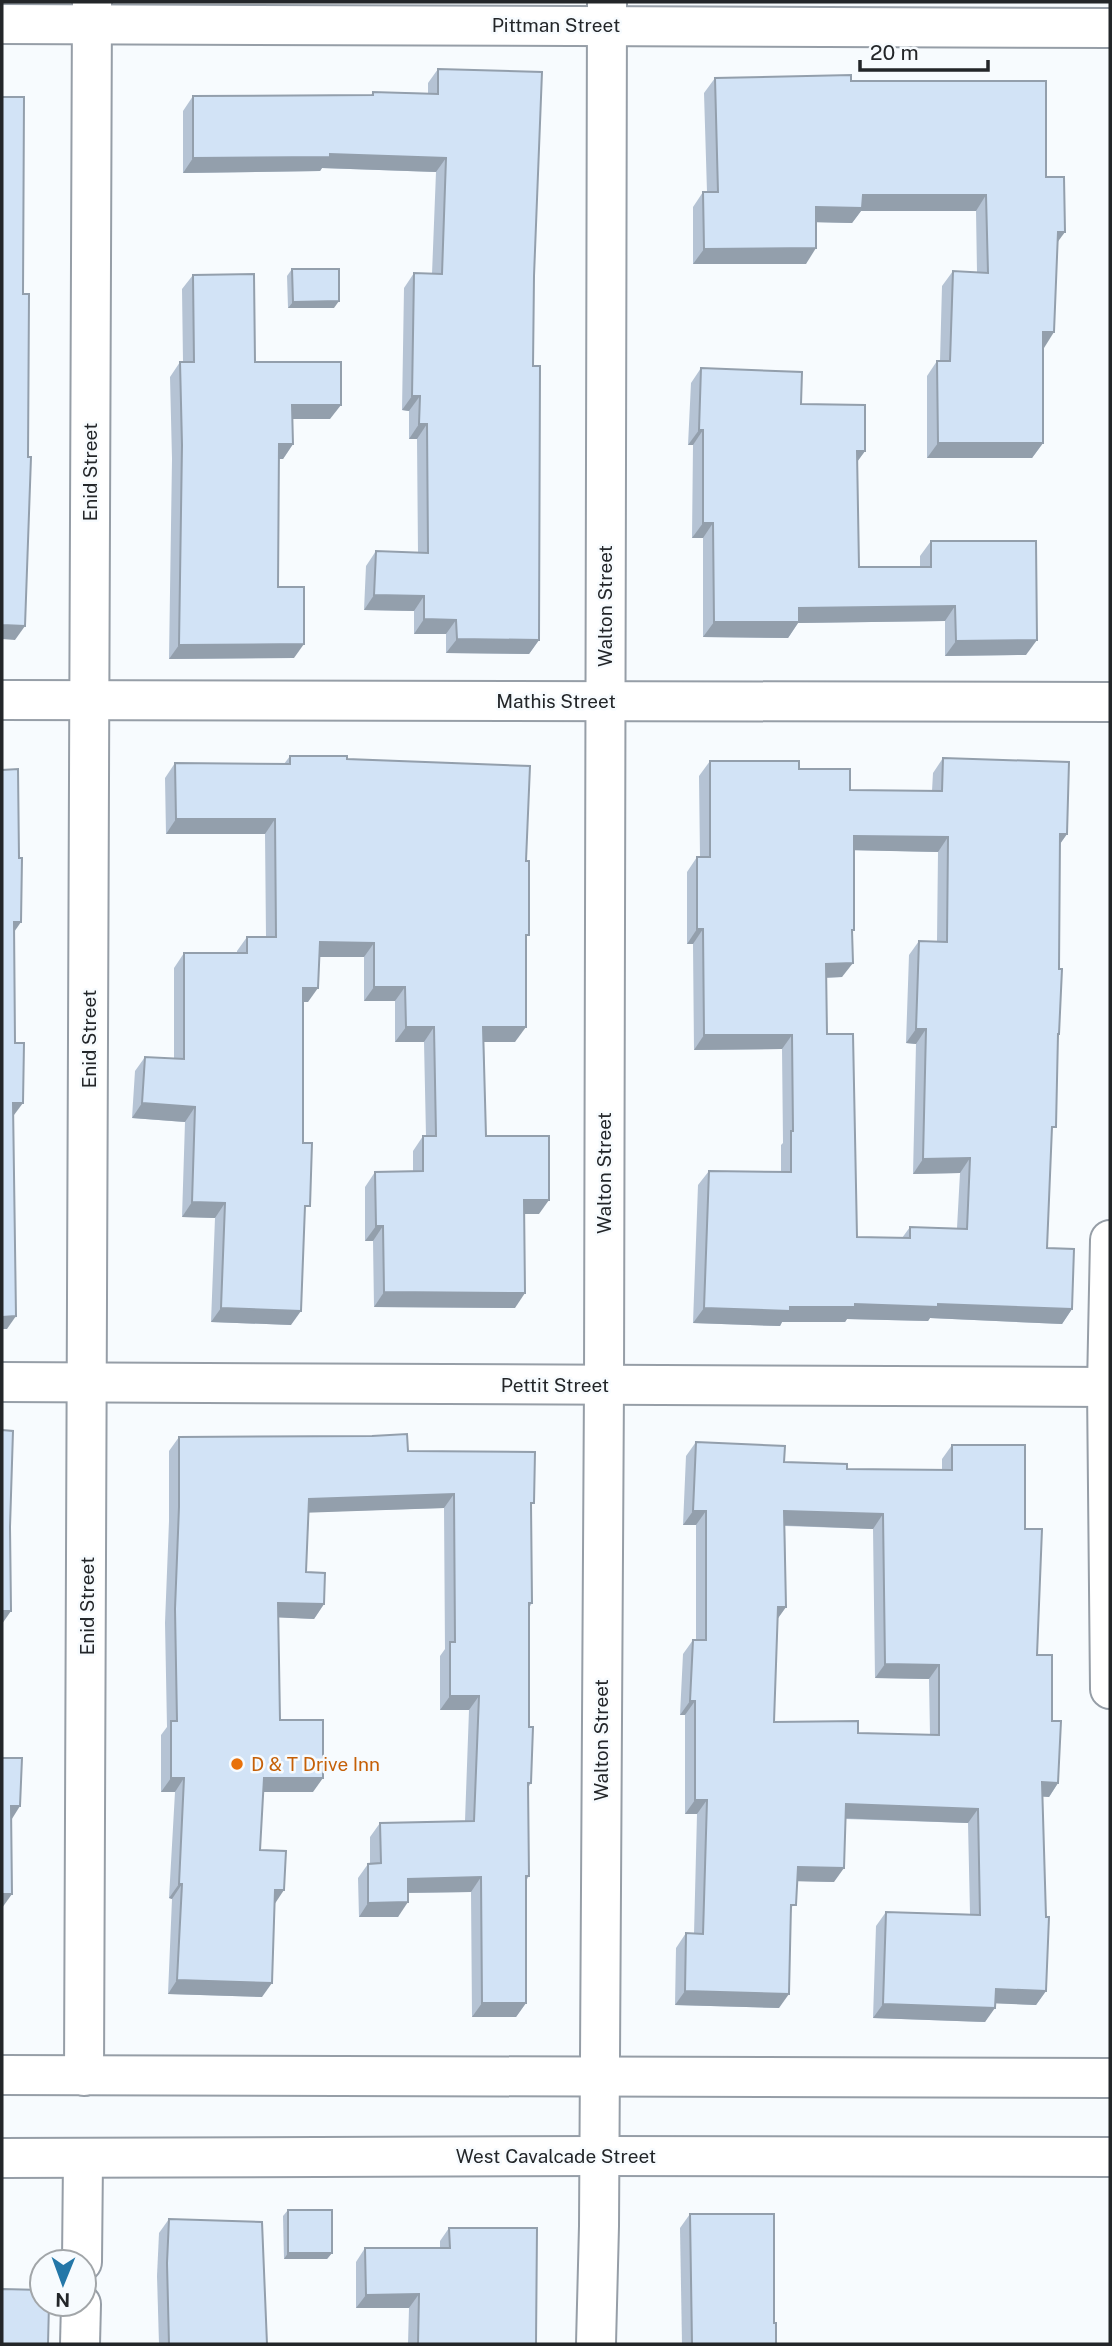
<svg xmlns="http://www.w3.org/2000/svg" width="1112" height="2346" font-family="'Public Sans',sans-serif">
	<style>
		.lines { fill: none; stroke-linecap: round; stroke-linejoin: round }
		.street-casing { stroke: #969ea7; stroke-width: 42 }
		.secondary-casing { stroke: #969ea7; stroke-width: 42 }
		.street { stroke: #fff; stroke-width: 38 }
		.secondary { stroke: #fff; stroke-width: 38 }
		.wall { fill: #b5c3d4; fill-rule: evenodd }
		.shaded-wall { fill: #939fac }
		.building { fill: #d2e3f6; stroke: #939fac; stroke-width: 2; fill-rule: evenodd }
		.food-dot { fill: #e8710a; stroke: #f7fbfe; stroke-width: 2.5 }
		.labels { text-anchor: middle; stroke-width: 5; stroke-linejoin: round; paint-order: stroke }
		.street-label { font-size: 19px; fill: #232629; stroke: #f7fbfe }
		.food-label { font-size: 19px; fill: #c56008; stroke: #f7fbfe; text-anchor: start }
	</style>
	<rect width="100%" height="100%" fill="#f7fbfe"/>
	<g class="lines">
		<g class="street-casing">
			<g id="street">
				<path d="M2 24 1110 28"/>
				<path d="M2 700 1110 702"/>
				<path d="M1110 1240 1107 1387 1110 1689"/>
				<path d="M2 1382 1107 1387"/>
				<path d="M84 2076 92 2"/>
				<path d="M82 2262 83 2159"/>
				<path d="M80 2344 81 2304"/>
				<path d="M596 2344 599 2226 604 1385 607 2"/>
			</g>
		</g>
		<g class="secondary-casing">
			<g id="secondary">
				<path d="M2 2075 1110 2078"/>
				<path d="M2 2158 598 2156 1110 2157"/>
			</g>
		</g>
		<use href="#street" class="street"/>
		<use href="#secondary" class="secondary"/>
	</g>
	<g class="wall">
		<path d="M438 69 534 276 533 366 539 640 529 654 446 653V634H414V611L364 610 366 566 376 551 418 553 417 439H409V411L402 410 404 288 414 273 432 274 436 172 322 168 320 171 183 173V111L193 96 371 95 373 92 428 93V83Z"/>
		<path d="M715 78 851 81 1046 177 1058 241 1043 348V443L1032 458H927V376L937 361H940L942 286 953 271 977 272 976 211H861L852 223 816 222 806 264H693V207L703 192H707L704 93Z"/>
		<path d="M292 269 334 308H288L287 276Z"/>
		<path d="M193 275 255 362 330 419H293V444L283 459H279L278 587 294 658 169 659 172 459 170 377 180 362H183L182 289Z"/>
		<path d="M701 368 801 404 865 451 857 462 859 567H920V556L931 541 1026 655 945 656V621L798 623 788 638 703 637V538H692L693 445H688L691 383Z"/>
		<path d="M290 756 347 759 526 861V940L515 1042H484L486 1136 539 1214H524L515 1308 374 1307 373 1241H365V1187L375 1172H413V1151L423 1136H426L424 1042H395V1001H364V957H319L308 1002H303V1143L304 1214 291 1325 211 1322 215 1218 182 1217 185 1122 132 1118 135 1071 145 1057 174 1059V968L184 953H237V951L247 937H266L265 834H166L165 778 175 763 284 764Z"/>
		<path d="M943 758 1067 834 1060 844 1058 1037 1051 1134 1047 1248 1072 1309 1062 1324 930 1318 928 1321 847 1319 845 1322H782L780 1326 693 1323 698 1185 709 1171 781 1172V1145L783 1143 782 1049 694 1050 693 944H687V872L697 857H700L699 776 710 761 799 769 850 790 932 791 933 773ZM854 850 938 852 937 941H919L909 955 906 1043 916 1044 913 1174 960 1173 957 1228 910 1227 902 1238 857 1237 827 1034 826 978 842 977 852 934Z"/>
		<path d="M179 1437 408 1451 531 1508 532 1603 529 1608V1727L531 1783 528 1788 529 1876 526 1881V2003L516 2017H472L471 1892 408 1893 398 1917H359L358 1878 368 1864H370V1837L380 1823 465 1821 469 1710H440V1656L445 1649 444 1508 309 1512 306 1572 324 1604 314 1619 278 1617 280 1720 313 1792H263L260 1850 275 1904 262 1997 168 1994 172 1899 169 1898 175 1792H161V1735L167 1727 165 1623 169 1521V1451Z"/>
		<path d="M696 1442 784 1462 847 1469 942 1470V1459L952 1445 1025 1529 1037 1655 1052 1721 1058 1783 1049 1797 1042 1796 1046 1991 1036 2005 995 2003 985 2022 873 2018 876 1926 886 1912 970 1914 968 1823 845 1819 834 1882 797 1881 791 1913 779 2008 675 2005 676 1948 686 1933 694 1934 697 1814H685V1715H680L683 1654 693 1640H696V1525H683L686 1456ZM785 1526 873 1529 875 1678 929 1679 930 1735 858 1733 774 1722 778 1618 786 1607Z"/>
		<path d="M288 2210 332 2253 327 2259H284L283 2216Z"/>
		<path d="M690 2214 774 2323 776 2344H682L680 2228Z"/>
		<path d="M169 2219 267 2344H159L157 2276 159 2233Z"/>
		<path d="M449 2228 536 2344H408L409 2308H356V2262L365 2248H440V2241Z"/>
	</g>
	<g class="shaded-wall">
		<path d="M330 154 446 158 436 172 322 168 320 171 183 173 193 158Z"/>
		<path d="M863 195H986L976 211H861L852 223 806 222 816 207Z"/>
		<path d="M1058 232H1065L1054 247Z"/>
		<path d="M816 248 806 264H693L704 249Z"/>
		<path d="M339 301 334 308H288L293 302Z"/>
		<path d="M1043 332H1054L1044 348Z"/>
		<path d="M412 396H420L409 411 402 410Z"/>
		<path d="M292 405H341L330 419H282Z"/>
		<path d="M419 424H427L417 439H409Z"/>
		<path d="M699 430H703L693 445H688Z"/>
		<path d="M938 443H1043L1032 458H927Z"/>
		<path d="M279 444H293L283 459H269Z"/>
		<path d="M857 451H865L854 466Z"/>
		<path d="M703 523H713L703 538H692Z"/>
		<path d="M374 595 424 596 414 611 364 610Z"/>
		<path d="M955 606 945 621 798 623 788 638 703 637 714 622 799 608Z"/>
		<path d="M424 619 456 620 446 634H414Z"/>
		<path d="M2 625 25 626 15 640 2 639Z"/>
		<path d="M457 639 539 640 529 654 446 653Z"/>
		<path d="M1037 640 1026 655 945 656 956 641Z"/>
		<path d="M304 644 294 658 169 659 179 645Z"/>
		<path d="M176 819H275L265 834H166Z"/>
		<path d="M1060 834H1067L1057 848Z"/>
		<path d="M854 836 948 837 938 852 843 850Z"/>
		<path d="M14 922H21L12 935Z"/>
		<path d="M697 929H703L693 944H687Z"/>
		<path d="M320 942 374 943 364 957H310Z"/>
		<path d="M853 963 842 977 816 978 826 964Z"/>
		<path d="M374 987H405L395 1001H364Z"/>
		<path d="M303 988H318L308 1002H293Z"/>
		<path d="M406 1027H434L424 1042H395Z"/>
		<path d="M483 1027H526L515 1042H473Z"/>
		<path d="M916 1029H926L916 1044 906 1043Z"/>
		<path d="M704 1035H792L782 1049 694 1050Z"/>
		<path d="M13 1103H23L14 1115H4Z"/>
		<path d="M142 1103 195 1107 185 1122 132 1118Z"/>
		<path d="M970 1158 960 1173 913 1174 923 1159Z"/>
		<path d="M524 1200H549L539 1214H514Z"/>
		<path d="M192 1202 225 1203 215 1218 182 1217Z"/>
		<path d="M376 1226H383L373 1241H365Z"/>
		<path d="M384 1292 525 1293 515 1308 374 1307Z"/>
		<path d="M855 1304H938L1072 1309 1062 1324 930 1318 928 1321 847 1319 845 1322H782L780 1326 693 1323 704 1308 790 1307Z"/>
		<path d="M221 1308 301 1311 291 1325 211 1322Z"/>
		<path d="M16 1316 7 1329H2V1317Z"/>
		<path d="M454 1494 444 1508 299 1513 309 1499Z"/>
		<path d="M693 1511H706L696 1525H683Z"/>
		<path d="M784 1511 883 1514 873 1529 775 1525Z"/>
		<path d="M278 1603 324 1604 314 1619 268 1617Z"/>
		<path d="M778 1607H786L776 1621Z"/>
		<path d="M2 1611H11L2 1624Z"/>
		<path d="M885 1664 939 1665 929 1679 875 1678Z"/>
		<path d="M450 1696H479L469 1710H440Z"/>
		<path d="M690 1701H695L685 1715H680Z"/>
		<path d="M171 1778H184L175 1792H161Z"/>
		<path d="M264 1778H323L313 1792H254Z"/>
		<path d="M1042 1782 1058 1783 1049 1797 1032 1796Z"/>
		<path d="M695 1800H707L697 1814H685Z"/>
		<path d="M846 1804 978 1809 968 1823 836 1818Z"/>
		<path d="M11 1806H20L10 1822Z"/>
		<path d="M798 1867 844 1868 834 1882 788 1881Z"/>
		<path d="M481 1877 471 1892 398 1893 408 1879Z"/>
		<path d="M179 1884H182L172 1899 169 1898Z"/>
		<path d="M275 1890H284L274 1905Z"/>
		<path d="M2 1894H12L2 1908Z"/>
		<path d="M408 1902 398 1917H359L368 1903Z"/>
		<path d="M177 1980 272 1983 262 1997 168 1994Z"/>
		<path d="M996 1989 1046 1991 1036 2005 986 2003Z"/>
		<path d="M685 1991 789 1994 779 2008 675 2005Z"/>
		<path d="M482 2003H526L516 2017H472Z"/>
		<path d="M883 2004 995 2008 985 2022 873 2018Z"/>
		<path d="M288 2253H332L327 2259H284Z"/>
		<path d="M419 2294 409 2308H356L366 2295Z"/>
	</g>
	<g class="building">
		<path d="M438 69 542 72 534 276 533 366H540L539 640 457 639 456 620 424 619V596L374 595 376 551 428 553 427 424H419L420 396H412L414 273 442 274 446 158 330 154V157L193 158V96L373 95V92L438 94Z"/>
		<path d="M851 75V81H1046V177H1064L1065 232H1058L1054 332H1043V443H938L937 361H950L953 271 988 273 986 195H863L862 208 816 207V248L704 249 703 192H718L715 78Z"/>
		<path d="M2 97H24L23 294H29L28 457H31L25 626 2 625Z"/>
		<path d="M292 269H339V301L293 302Z"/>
		<path d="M254 274 255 362H341V405H292L293 444H279L278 587H304V644L179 645 182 445 180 362H194L193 275Z"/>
		<path d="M701 368 802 372 801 404 865 405V451H857L859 567H931V541H1036L1037 640 956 641 955 606 799 608V622H714L713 523H703V430H699Z"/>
		<path d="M290 756H347V759L530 766 526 861H529V935H526V1027H483L486 1136H549V1200H524L525 1293 384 1292 383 1226H376L375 1172 423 1171V1136H436L434 1027H406L405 987H374V943L320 942 318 988H303V1143H312L310 1206H305L301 1311 221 1308 225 1203 192 1202 195 1107 142 1103 145 1057 184 1059V953H247V937H276L275 819H176L175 763 290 764Z"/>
		<path d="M943 758 1069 762 1067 834H1060L1059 969H1062L1059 1034H1058L1056 1127H1052L1047 1248 1074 1249 1072 1309 938 1304V1307L855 1304V1307H790V1311L704 1308 709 1171 791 1172V1131H793L792 1035H704L703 929H697V857H710V761H799V769H850V790L942 791ZM854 836 948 837 947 942 919 941 916 1029H926L923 1159 970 1158 967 1229 910 1227V1238L857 1237 853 1034H827L826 964 853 963 852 930H854Z"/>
		<path d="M18 769 19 858H22L21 922H14L15 1043H24L23 1103H13L16 1316 2 1317V770Z"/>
		<path d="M2 1430 13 1431 10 1527 11 1611H2Z"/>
		<path d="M407 1434 408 1451 535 1452 534 1503H531L532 1603H529V1727H533L531 1783H528L529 1876H526V2003H482L481 1877 408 1879V1902L368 1903V1864L381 1863 380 1823 474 1821 479 1696H450V1642H455L454 1494 309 1499 306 1572 325 1573 324 1604 278 1603 280 1720H323V1778H264L260 1850 286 1851 284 1890H275L272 1983 177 1980 182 1884H179L184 1778H171V1721H177L175 1609 179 1507V1437L372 1436Z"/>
		<path d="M696 1442 785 1446 784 1462 847 1464V1469L952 1470V1445H1025V1529H1042L1037 1655H1052V1721H1061L1058 1783 1042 1782 1046 1917H1049L1046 1991 996 1989 995 2008 883 2004 886 1912 980 1915 978 1809 846 1804 844 1868 798 1867 796 1905H791L789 1994 685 1991 686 1933 703 1934 707 1800H695V1701H690L693 1640H706V1511H693ZM784 1511 883 1514 885 1664 939 1665V1735L858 1733V1721L774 1722 778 1607H786Z"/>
		<path d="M2 1758H22L20 1806H11L12 1894H2Z"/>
		<rect x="288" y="2210" width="44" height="43"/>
		<path d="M690 2214H774V2323H776V2344H692Z"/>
		<path d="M169 2219 262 2222 267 2344H169L167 2263Z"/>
		<path d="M449 2228H537L536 2344H418L419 2294 366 2295 365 2248H450Z"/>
		<path d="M2 2289 42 2290V2304H49L48 2344H2Z"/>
	</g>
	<circle class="food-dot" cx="237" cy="1764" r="7"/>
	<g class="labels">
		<g class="street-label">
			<text x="556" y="32">Pittman Street</text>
			<text transform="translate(90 472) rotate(-90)" y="7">Enid Street</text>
			<text transform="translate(605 606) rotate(-90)" y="7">Walton Street</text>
			<text x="556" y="708">Mathis Street</text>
			<text transform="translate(89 1039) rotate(-90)" y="7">Enid Street</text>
			<text transform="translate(604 1173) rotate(-90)" y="7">Walton Street</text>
			<text x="555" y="1392">Pettit Street</text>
			<text transform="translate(87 1606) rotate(-90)" y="7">Enid Street</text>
			<text transform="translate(601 1740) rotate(-90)" y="7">Walton Street</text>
			<text x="556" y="2163">West Cavalcade Street</text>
		</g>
		<g class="food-label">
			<text x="251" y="1771">D &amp; T Drive Inn</text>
		</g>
	</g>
	<rect width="1112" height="2346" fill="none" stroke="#232629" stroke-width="7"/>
	<g transform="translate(63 2283) rotate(181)"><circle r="33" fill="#f7fbfe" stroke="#a2a6a9" stroke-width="2"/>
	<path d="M0-5L12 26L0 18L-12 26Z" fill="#2477a8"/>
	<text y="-10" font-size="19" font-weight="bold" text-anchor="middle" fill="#232629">N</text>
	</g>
	<path d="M860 60v10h128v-10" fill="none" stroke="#232629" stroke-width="3.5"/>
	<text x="870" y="60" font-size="21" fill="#232629" stroke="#f7fbfe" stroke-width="5" paint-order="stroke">20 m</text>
</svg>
